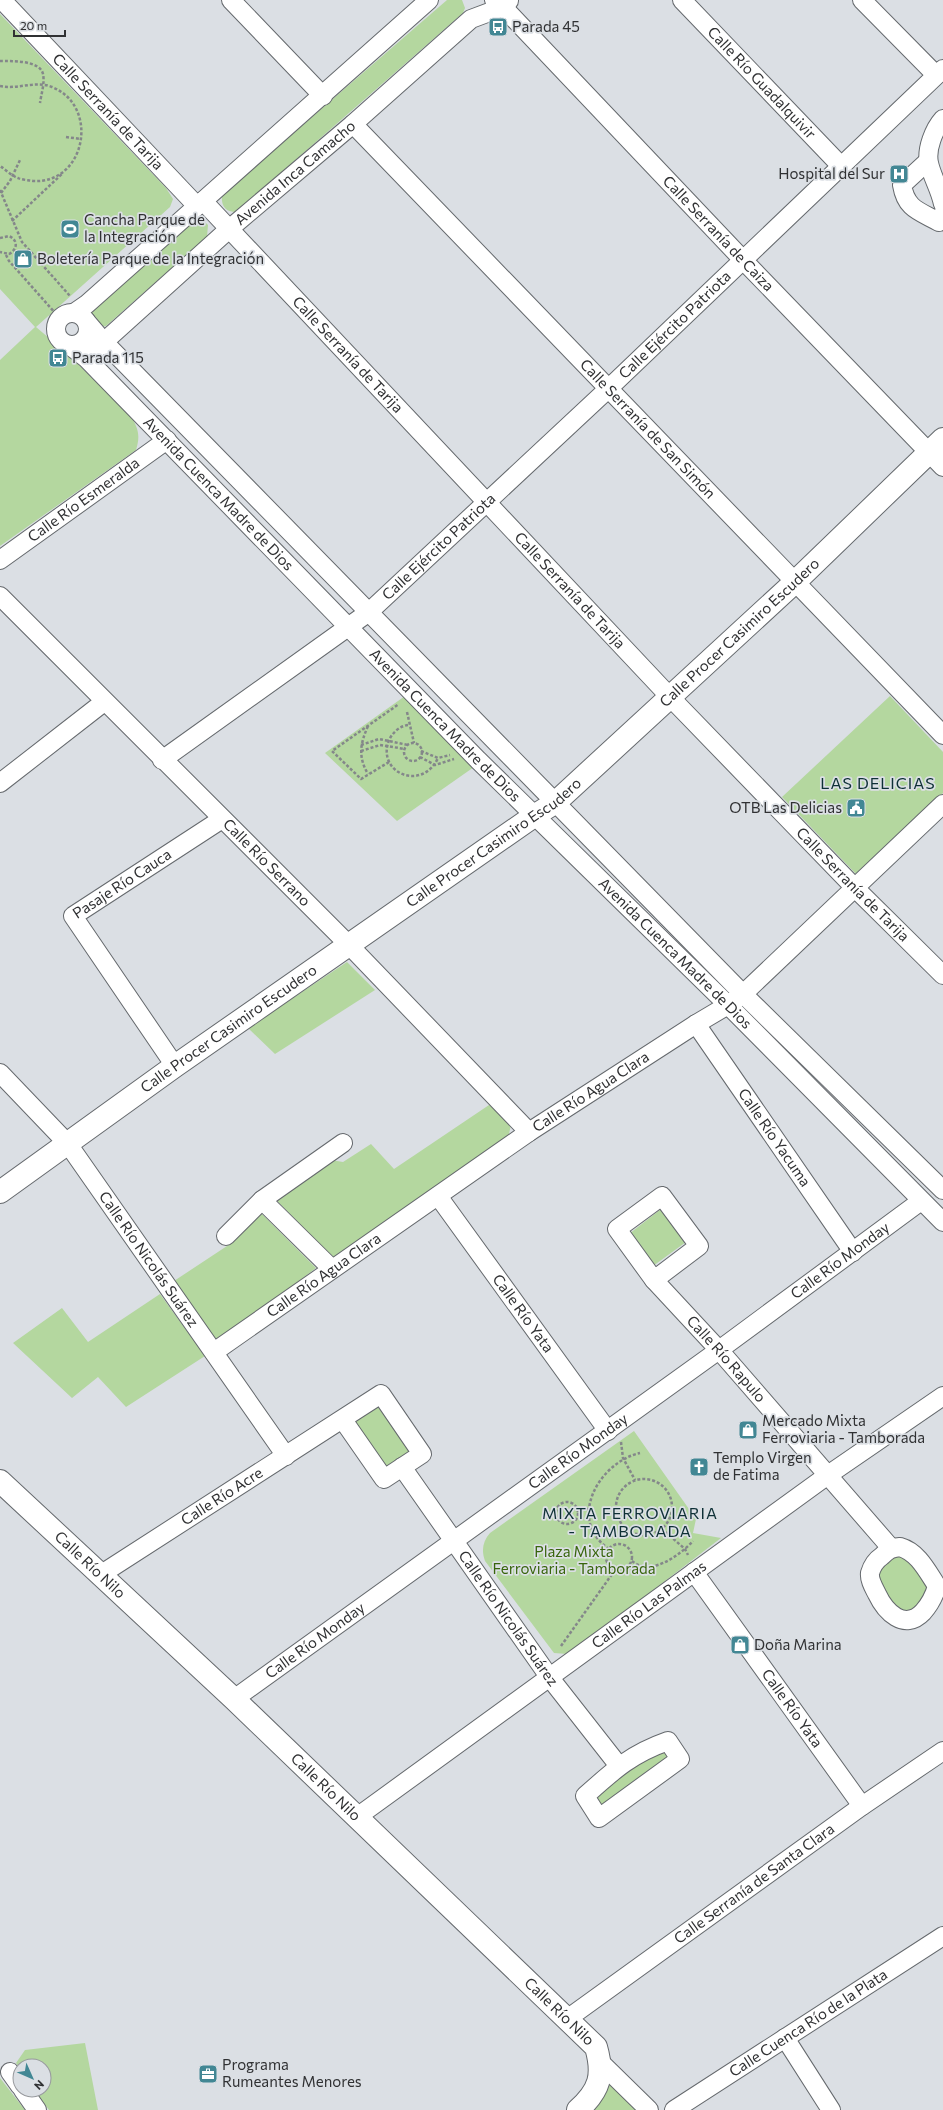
<svg xmlns="http://www.w3.org/2000/svg" width="943" height="2110" font-family="Commissioner,sans-serif">
	<style>
		.green { fill: #b4d79f }
		.lines { fill: none; stroke-linecap: round; stroke-linejoin: round }
		.minor-casing { stroke: #65696d; stroke-width: 20 }
		.major-casing { stroke: #65696d; stroke-width: 24 }
		.path { stroke: #84878a; stroke-width: 2.5; stroke-dasharray: 3 2; stroke-linecap: butt }
		.minor { stroke: #fff; stroke-width: 18 }
		.major { stroke: #fff; stroke-width: 22 }
		.labels { text-anchor: middle; stroke-width: 3.5; stroke-linejoin: round; paint-order: stroke }
		.poi-label { font-size: 15px; fill: #303133; stroke: #dbdfe4; text-anchor: start }
		.street-label { font-size: 15px; fill: #303133; stroke: #dbdfe4 }
		.park-label { font-size: 15px; fill: #38650c; stroke: #dbdfe4 }
		.neighbourhood-label { font-size: 16px; letter-spacing: 1px; fill: #0e3036; stroke: #dbdfe4 }
	</style>
	<rect width="100%" height="100%" fill="#dbdfe4"/>
	<g class="green">
		<path d="M447 0H462L465 8 463 13 236 212C225 212 221 206 222 195Z"/>
		<path d="M0 14 166 188 173 199 170 207 36 327 70 356 132 418C139 430 140 437 136 450L0 546V360L35 327 0 289Z"/>
		<path d="M201 218 208 225 207 237 106 326 101 327 91 316 92 311 196 219Z"/>
		<path d="M405 696 474 767 397 821 325 753Z"/>
		<path d="M890 696 943 752V793L857 875 782 797Z"/>
		<path d="M347 962 375 990 275 1054 248 1028Z"/>
		<path d="M492 1103 511 1125 508 1138 334 1258 275 1199 331 1160 343 1162 371 1144 394 1169Z"/>
		<path d="M661 1209 686 1242 653 1266 629 1234Z"/>
		<path d="M260 1212 316 1268 217 1344 174 1281 227 1246Z"/>
		<path d="M160 1294 205 1356 126 1407 98 1377 72 1398 13 1343 62 1308 88 1342Z"/>
		<path d="M381 1404 412 1451 384 1470 352 1423Z"/>
		<path d="M634 1431 696 1519 693 1533 721 1538 574 1651 567 1654 554 1653 485 1561C481 1550 483 1541 490 1533Z"/>
		<path d="M893 1554 906 1555 931 1587 927 1600 908 1615 893 1610 876 1575Z"/>
		<path d="M666 1748 672 1758 601 1809 593 1796 623 1770Z"/>
		<path d="M85 2043 98 2110H49L34 2090H44V2066H20V2069L16 2063 25 2050Z"/>
		<path d="M608 2077 638 2110H594C602 2102 608 2089 608 2077Z"/>
		<path d="M0 2078 25 2110H0Z"/>
	</g>
	<g class="lines">
		<g class="minor-casing">
			<g id="minor">
				<path id="s1" d="M2 0 197 206"/>
				<path d="M231 0 323 96"/>
				<path id="s2" d="M494 0 503 7 744 261 943 467"/>
				<path id="s3" d="M682 0 842 167"/>
				<path d="M862 0 936 75"/>
				<path d="M943 119C934 129 926 149 929 163 932 177 940 189 943 204"/>
				<path id="s4" d="M353 124 943 735"/>
				<path d="M928 161 902 185C906 209 919 211 939 222L943 214"/>
				<path id="s5" d="M203 201 671 698 855 888 943 975"/>
				<path d="M74 313 87 304 429 0"/>
				<circle cx="72" cy="329" r="16"/>
				<path d="M86 321 104 342 743 994 943 1190"/>
				<path id="s6" d="M69 345 86 358 478 760 728 1005 943 1222"/>
				<path id="s7" d="M96 349 228 230 353 124 471 19 503 7 509 1"/>
				<path id="s8" d="M0 560 167 440"/>
				<path id="s9" d="M0 596 349 945 529 1132"/>
				<path id="s10" d="M162 760 369 612 608 389 943 69"/>
				<path d="M0 783 104 702"/>
				<path id="s11" d="M696 1024 853 1252"/>
				<path id="s12" d="M175 1066 73 916 222 819"/>
				<path id="s13" d="M0 1073 68 1144 286 1456"/>
				<path id="s14" d="M438 1196 608 1431"/>
				<path d="M662 1196 699 1246 654 1280 617 1229Z"/>
				<path d="M262 1200 332 1269"/>
				<path d="M226 1236 262 1200 343 1143"/>
				<path id="s15" d="M654 1280 719 1350 891 1548"/>
				<path id="s16" d="M214 1352 529 1132 696 1024 728 1005 743 994 943 804"/>
				<path id="s17" d="M402 1467 550 1678 619 1766"/>
				<path d="M900 1547C918 1552 927 1571 937 1586 934 1597 930 1604 923 1612 904 1632 885 1611 877 1594 874 1588 869 1580 870 1573 872 1566 876 1560 882 1556 888 1550 891 1548 900 1547Z"/>
				<path id="s18" d="M694 1572 862 1806"/>
				<path id="s19" d="M100 1575 381 1394 422 1454 384 1479 343 1420"/>
				<path id="s20" d="M234 1699 719 1350 921 1201"/>
				<path d="M668 1741 680 1759 599 1818 585 1796C614 1770 631 1754 668 1741Z"/>
				<path id="s21" d="M357 1817 828 1475 943 1396"/>
				<path id="s22" d="M567 2019 862 1806 943 1751"/>
				<path d="M785 2038 831 2110"/>
				<path d="M600 2062 649 2110"/>
				<path d="M10 2072 20 2086"/>
				<path d="M23 2090 37 2110"/>
				<path id="s23" d="M674 2110 943 1936"/>
			</g>
		</g>
		<g class="major-casing">
			<g id="major">
				<path id="s24" d="M0 1192 175 1066 534 816 556 802 795 582 943 439"/>
				<path id="s25" d="M0 1481 234 1699 596 2047C604 2075 600 2090 578 2110"/>
			</g>
		</g>
		<g class="path">
			<path d="M0 61C11 61 40 60 43 74 45 83 41 95 40 103"/>
			<path d="M0 86C17 90 35 80 52 87 100 106 86 184 33 181 28 180 22 180 18 178 12 176 6 170 0 166"/>
			<path d="M66 137 81 139"/>
			<path d="M0 190 22 242 70 296"/>
			<path d="M1 193 10 181 20 160"/>
			<path d="M12 221 63 173"/>
			<path d="M0 238 9 236C18 240 18 249 9 254L0 252"/>
			<path d="M6 255 9 261 57 315"/>
			<path d="M407 712 414 743"/>
			<path d="M408 725C400 726 393 732 389 740 376 773 422 792 438 758"/>
			<path d="M368 726C360 744 358 757 368 774"/>
			<circle cx="413" cy="752" r="9"/>
			<path d="M361 745 379 739 408 745"/>
			<path d="M361 751 380 745 405 749"/>
			<path d="M421 751 438 758 450 755"/>
			<path d="M420 757 435 765 454 759"/>
			<path d="M389 762 361 779 332 751 399 704"/>
			<path d="M621 1442 623 1458 635 1480"/>
			<circle cx="644" cy="1507" r="28"/>
			<circle cx="567" cy="1513" r="11"/>
			<path d="M577 1509H589"/>
			<path d="M662 1529 685 1549 688 1555"/>
			<circle cx="619" cy="1557" r="13"/>
			<path d="M609 1549C566 1520 599 1462 640 1453"/>
			<path d="M632 1561C651 1577 680 1555 693 1541"/>
			<path d="M561 1646 615 1570"/>
		</g>
		<use href="#minor" class="minor"/>
		<use href="#major" class="major"/>
	</g>
	<defs>
		<g id="bus-square" transform="scale(1)"><rect x="-9" y="-9" width="18" height="18" rx="4" fill="#428794" stroke="#dbdfe4"/><path d="M-5-6H5V4H4V6H2V4H-2V6H-4V4H-5ZM-3.5-4V0h7V-4ZM-3.5 1.2v1.5H-2V1.2ZM2 1.2v1.5H3.5V1.2Z" fill="#fff"/></g>
		<g id="hospital-square" transform="scale(1)"><rect x="-9" y="-9" width="18" height="18" rx="4" fill="#428794" stroke="#dbdfe4"/><path d="M-5-5h3v3.5h4V-5h3V5h-3V1.5h-4V5h-3Z" fill="#fff"/></g>
		<g id="stadium-square" transform="scale(1)"><rect x="-9" y="-9" width="18" height="18" rx="4" fill="#428794" stroke="#dbdfe4"/><path d="M0-5a6.5 5 0 1 0 0 10a6.5 5 0 1 0 0-10ZM-3.5-1.8h7v3.6h-7Z" fill="#fff"/></g>
		<g id="shop-square" transform="scale(1)"><rect x="-9" y="-9" width="18" height="18" rx="4" fill="#428794" stroke="#dbdfe4"/><path d="M-5-2.5h2.3a2.7 3.5 0 0 1 5.4 0H5L5.5 6h-11ZM-1.5-2.5h3a1.5 2.3 0 0 0-3 0Z" fill="#fff"/></g>
		<g id="civic-square" transform="scale(1)"><rect x="-9" y="-9" width="18" height="18" rx="4" fill="#428794" stroke="#dbdfe4"/><path d="M-.6-6.5H3V-4.5H.6V-3L4-1V1h2V6H-6V1h2V-1L-.6-3ZM-1.2 2.5V6h2.4V2.5Z" fill="#fff"/></g>
		<g id="church-square" transform="scale(1)"><rect x="-9" y="-9" width="18" height="18" rx="4" fill="#428794" stroke="#dbdfe4"/><path d="M-1.2-6h2.4v3.5h3.3v2.4h-3.3V6h-2.4V-.1h-3.3v-2.4h3.3Z" fill="#fff"/></g>
		<g id="office-square" transform="scale(1)"><rect x="-9" y="-9" width="18" height="18" rx="4" fill="#428794" stroke="#dbdfe4"/><path d="M-6-3h4V-5.5h4V-3h4V5H-6ZM-1-4.5V-3h2v-1.5ZM-6 0V1H6V0Z" fill="#fff"/></g>
	</defs>
	<g fill-rule="evenodd">
		<use href="#bus-square" x="498" y="27"/>
		<use href="#hospital-square" x="899" y="174"/>
		<use href="#stadium-square" x="70" y="229"/>
		<use href="#shop-square" x="23" y="259"/>
		<use href="#bus-square" x="58" y="358"/>
		<use href="#civic-square" x="856" y="808"/>
		<use href="#shop-square" x="748" y="1430"/>
		<use href="#church-square" x="699" y="1467"/>
		<use href="#shop-square" x="740" y="1645"/>
		<use href="#office-square" x="208" y="2074"/>
	</g>
	<g class="labels">
		<g class="poi-label">
			<text x="512" y="32">Parada 45</text>
			<text x="885" y="179" text-anchor="end">Hospital del Sur</text>
			<text x="84" y="225">Cancha Parque de<tspan x="84" dy="17">la Integración</tspan></text>
			<text x="37" y="264">Boletería Parque de la Integración</text>
			<text x="72" y="363">Parada 115</text>
			<text x="842" y="813" text-anchor="end">OTB Las Delicias</text>
			<text x="762" y="1426">Mercado Mixta<tspan x="762" dy="17">Ferroviaria - Tamborada</tspan></text>
			<text x="713" y="1463">Templo Virgen<tspan x="713" dy="17">de Fatima</tspan></text>
			<text x="754" y="1650">Doña Marina</text>
			<text x="222" y="2070">Programa<tspan x="222" dy="17">Rumeantes Menores</tspan></text>
		</g>
		<g class="street-label">
			<text dy="5" stroke="none"><textPath href="#s3" startOffset="115">Calle Río Guadalquivir</textPath></text>
			<text dy="5" stroke="none"><textPath href="#s1" startOffset="154">Calle Serranía de Tarija</textPath></text>
			<text dy="5" stroke="none"><textPath href="#s7" startOffset="266">Avenida Inca Camacho</textPath></text>
			<text dy="5" stroke="none"><textPath href="#s2" startOffset="324">Calle Serranía de Caiza</textPath></text>
			<text dy="5" stroke="none"><textPath href="#s10" startOffset="674">Calle Ejército Patriota</textPath></text>
			<text dy="5" stroke="none"><textPath href="#s5" startOffset="211">Calle Serranía de Tarija</textPath></text>
			<text dy="5" stroke="none"><textPath href="#s4" startOffset="424">Calle Serranía de San Simón</textPath></text>
			<text dy="5" stroke="none"><textPath href="#s6" startOffset="211">Avenida Cuenca Madre de Dios</textPath></text>
			<text dy="5" stroke="none"><textPath href="#s8" startOffset="103">Calle Río Esmeralda</textPath></text>
			<text dy="5" stroke="none"><textPath href="#s10" startOffset="350">Calle Ejército Patriota</textPath></text>
			<text dy="5" stroke="none"><textPath href="#s5" startOffset="535">Calle Serranía de Tarija</textPath></text>
			<text dy="5" stroke="none"><textPath href="#s24" startOffset="929">Calle Procer Casimiro Escudero</textPath></text>
			<text dy="5" stroke="none"><textPath href="#s6" startOffset="535">Avenida Cuenca Madre de Dios</textPath></text>
			<text dy="5" stroke="none"><textPath href="#s24" startOffset="605">Calle Procer Casimiro Escudero</textPath></text>
			<text dy="5" stroke="none"><textPath href="#s9" startOffset="377">Calle Río Serrano</textPath></text>
			<text dy="5" stroke="none"><textPath href="#s5" startOffset="943">Calle Serranía de Tarija</textPath></text>
			<text dy="5" stroke="none"><textPath href="#s12" startOffset="240">Pasaje Río Cauca</textPath></text>
			<text dy="5" stroke="none"><textPath href="#s6" startOffset="859">Avenida Cuenca Madre de Dios</textPath></text>
			<text dy="5" stroke="none"><textPath href="#s24" startOffset="281">Calle Procer Casimiro Escudero</textPath></text>
			<text dy="5" stroke="none"><textPath href="#s16" startOffset="458">Calle Río Agua Clara</textPath></text>
			<text dy="5" stroke="none"><textPath href="#s11" startOffset="138">Calle Río Yacuma</textPath></text>
			<text dy="5" stroke="none"><textPath href="#s13" startOffset="239">Calle Río Nicolás Suárez</textPath></text>
			<text dy="5" stroke="none"><textPath href="#s20" startOffset="748">Calle Río Monday</textPath></text>
			<text dy="5" stroke="none"><textPath href="#s16" startOffset="134">Calle Río Agua Clara</textPath></text>
			<text dy="5" stroke="none"><textPath href="#s14" startOffset="145">Calle Río Yata</textPath></text>
			<text dy="5" stroke="none"><textPath href="#s15" startOffset="107">Calle Río Rapulo</textPath></text>
			<text dy="5" stroke="none"><textPath href="#s20" startOffset="424">Calle Río Monday</textPath></text>
			<text dy="5" stroke="none"><textPath href="#s19" startOffset="145">Calle Río Acre</textPath></text>
			<text dy="5" stroke="none"><textPath href="#s25" startOffset="123">Calle Río Nilo</textPath></text>
			<text dy="5" stroke="none"><textPath href="#s21" startOffset="361">Calle Río Las Palmas</textPath></text>
			<text dy="5" stroke="none"><textPath href="#s17" startOffset="185">Calle Río Nicolás Suárez</textPath></text>
			<text dy="5" stroke="none"><textPath href="#s20" startOffset="100">Calle Río Monday</textPath></text>
			<text dy="5" stroke="none"><textPath href="#s18" startOffset="168">Calle Río Yata</textPath></text>
			<text dy="5" stroke="none"><textPath href="#s25" startOffset="447">Calle Río Nilo</textPath></text>
			<text dy="5" stroke="none"><textPath href="#s22" startOffset="231">Calle Serranía de Santa Clara</textPath></text>
			<text dy="5" stroke="none"><textPath href="#s25" startOffset="771">Calle Río Nilo</textPath></text>
			<text dy="5" stroke="none"><textPath href="#s23" startOffset="160">Calle Cuenca Río de la Plata</textPath></text>
		</g>
		<g class="park-label">
			<text x="574" y="1557">Plaza Mixta<tspan x="574" dy="17">Ferroviaria - Tamborada</tspan></text>
		</g>
		<g class="neighbourhood-label">
			<text x="878" y="789">LAS DELICIAS</text>
			<text x="630" y="1519">MIXTA FERROVIARIA<tspan x="630" dy="18">- TAMBORADA</tspan></text>
		</g>
	</g>
	<g transform="translate(32 2078) rotate(135)"><circle r="19" fill="#dbdfe4" stroke="#97999d"/>
	<path d="M0-3L7 15L0 10L-7 15Z" fill="#428794"/>
	<text y="-6" font-size="11" font-weight="bold" text-anchor="middle" fill="#303133">N</text>
	</g>
	<path d="M14 30v6h51v-6" fill="none" stroke="#303133" stroke-width="2"/>
	<text x="20" y="30" font-size="12" fill="#303133" stroke="#dbdfe4" stroke-width="3" paint-order="stroke">20 m</text>
</svg>
